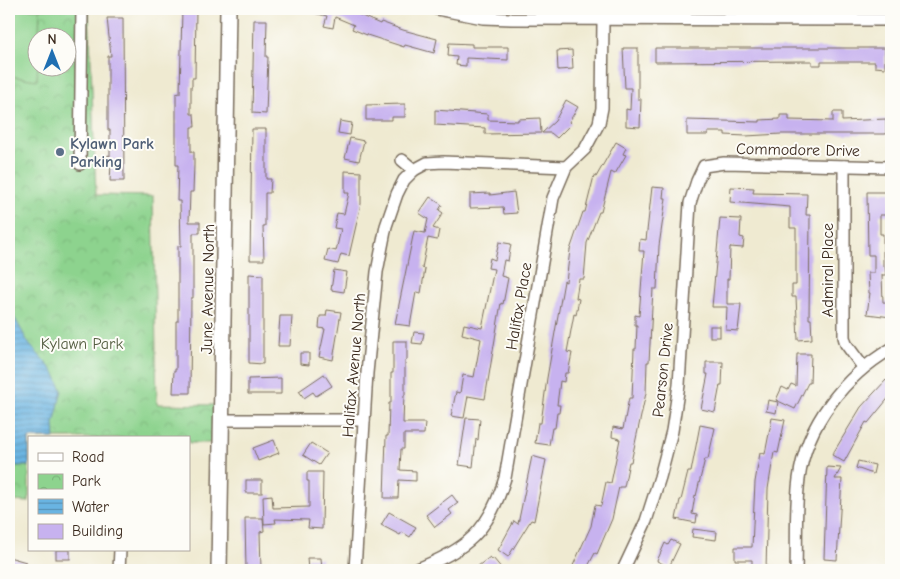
<svg xmlns="http://www.w3.org/2000/svg" width="900" height="579" font-family="'Comic Neue',sans-serif">
	<style>
		.park { fill: url(#park-crowns); stroke: #647e56; fill-rule: evenodd }
		.pitch { fill: #8dd38e; stroke: #647e56 }
		.water { fill: url(#water-rules); stroke: #526f80 }
		.building { fill: #c7b2ef }
		.lines { fill: none; stroke-linecap: round; stroke-linejoin: round }
		.street-casing { stroke: #7a6d5d; stroke-width: 14 }
		.secondary-casing { stroke: #7a6d5d; stroke-width: 18 }
		.street { stroke: #fff; stroke-width: 11 }
		.secondary { stroke: #fff; stroke-width: 15 }
		.service-dot { fill: #5c6f8a; stroke: #fdfcf7; stroke-width: 2 }
		.labels { text-anchor: middle; stroke-width: 4; stroke-linejoin: round; paint-order: stroke }
		.service-label { font-size: 16px; font-weight: bold; fill: #4e5e75; stroke: #fdfcf7; text-anchor: start }
		.street-label { font-size: 16px; fill: #3b2a1e; stroke: #fdfcf7 }
		.park-label { font-size: 16px; fill: #545d40; stroke: #fdfcf7 }
	</style>
	<defs>
		<pattern id="park-crowns" width="20" height="18" patternUnits="userSpaceOnUse" patternTransform="scale(1.25)"><rect width="20" height="18" fill="#8dd38e"/><path d="M2 6a3 3 0 1 1 6 0M12 15a3 3 0 1 1 6 0" fill="none" stroke="#7bb57a"/></pattern>
		<pattern id="water-rules" width="6" height="5" patternUnits="userSpaceOnUse" patternTransform="scale(1.25)"><rect width="6" height="5" fill="#69b4e2"/><path d="M0 2.5h6" fill="none" stroke="#5893b7"/></pattern>
	</defs>
	<rect width="100%" height="100%" fill="#fdfcf7"/>
	<filter id="ink" filterUnits="userSpaceOnUse"><feTurbulence type="fractalNoise" baseFrequency=".02" numOctaves="2"/><feDisplacementMap in="SourceGraphic" scale="10" xChannelSelector="R" yChannelSelector="G"/><feConvolveMatrix kernelMatrix="1 2 1 2 8 2 1 2 1" color-interpolation-filters="sRGB"/></filter>
	<filter id="wash" filterUnits="userSpaceOnUse"><feTurbulence type="fractalNoise" baseFrequency=".0096" numOctaves="4" result="noise"/><feDisplacementMap in="SourceGraphic" scale="20" xChannelSelector="R" yChannelSelector="G"/><feGaussianBlur stdDeviation="1.12" result="paint"/><feColorMatrix in="noise" values="0 0 0 0 0 0 0 0 0 0 0 0 0 0 0 0 0 1.4 0 .05"/><feComposite in="paint" operator="in"/></filter>
	<g filter="url(#wash)">
		<rect width="100%" height="100%" fill="#efead1"/>
		<path class="park" d="M9 9H89L96 195 153 196 157 404 214 405 215 443H189V438H29V502L9 501ZM38 38H68V68H38Z"/>
		<path class="pitch" d="M9 9H40L37 80 9 76Z"/>
		<path class="water" d="M9 313H12L29 344 54 372 62 390 54 424 55 438H29V466H9Z"/>
		<g id="blocks">
			<g class="building">
				<path d="M182 9H196L195 78H192V86H191V114H194L195 127H191V152H194V165L193 192H190L189 222H200V233H193V298H191L190 393H173L174 370H176V321H178V246H181L180 201H177L178 165H176V94L180 93Z"/>
				<path d="M309 9H337L345 11 346 9 380 24 381 22 403 30 437 39 434 53 405 45 404 47 367 35 352 29 354 25 335 17 333 28 324 26 327 16 309 12Z"/>
				<path d="M107 18H123L124 181H110L111 164H107L108 155 110 156V130H108V56H111Z"/>
				<path d="M254 20H267L266 57H268L266 114 252 113Z"/>
				<path d="M449 43 472 44V47H508V60L466 58V66L456 65 457 57 448 56Z"/>
				<path d="M623 48H638V99H641L640 127 626 126V109L630 110 631 88H625Z"/>
				<path d="M655 48H885V68L875 67V62H821V65H812V61L655 62Z"/>
				<path d="M572 50 573 69 558 70 557 51Z"/>
				<path d="M566 100 578 107 569 122 571 124 557 138 551 133H542L555 121Z"/>
				<path d="M405 104V117H392V120H366V105Z"/>
				<path d="M435 110 488 114V120L518 121V119L540 118 541 133 485 134V128L435 125Z"/>
				<path d="M833 112H842V121L886 119V134H781L746 136 725 135V132H708V135H687V120L760 122V120L780 119V115H789V120L833 121Z"/>
				<path d="M340 121 352 123 350 135 338 133Z"/>
				<path d="M252 129H266V179H271L270 193H265V226H263L264 260H250Z"/>
				<path d="M350 138 364 141 359 161 345 158Z"/>
				<path d="M616 142 626 148 623 154 626 155 615 174 611 172 601 212H599L587 243 584 279H579L576 298 579 299 576 315 574 314 567 352 572 353 568 373H565L564 382 560 381 557 405H560L559 413H557L555 428H552L549 445 535 443 538 423H541L547 378 564 281 566 282 570 250 583 212H585L594 176 596 177Z"/>
				<path d="M345 171 361 172V204L349 256 341 254 338 264 325 261 328 249 336 251 341 229 334 228 337 213 344 214 349 193H345Z"/>
				<path d="M652 187 664 188 663 198H666L659 246 657 289H653L649 362H647L646 393 631 462H629L624 487H619L612 519 597 554 595 553 586 570H571L591 526 595 505 601 506 606 482 611 483 620 439 612 437 613 427 623 429 629 398H632L634 349H636L637 325H635V315L639 316 644 251H639L640 239 646 240Z"/>
				<path d="M731 187 754 188 753 193 807 194 806 215H810L809 319H811L812 339 798 340 796 297H792V285H796V228H790V207L730 202Z"/>
				<path d="M514 192 517 213 504 214 503 207 470 208V194L490 193V195Z"/>
				<path d="M867 192H891L890 215H880V234H883V266H885L886 275H882L883 302 891 303V317L867 314 870 293H869L868 273H874V255H868Z"/>
				<path d="M430 197 442 205 439 210 443 213 433 228 439 230 437 240 428 238 422 268 425 269 421 293 416 292 410 326 395 324 414 231 425 233 428 219 419 213Z"/>
				<path d="M720 218 741 219 740 237 744 238 743 248 730 247 729 279H727V304H741L738 331 726 330 727 307H712Z"/>
				<path d="M499 242 511 244 508 261 504 260 501 276 508 278 503 304 501 303 485 399 468 396 464 418 451 416 456 392 460 393 463 375 474 377 481 339 462 334 464 324 482 328 494 269 488 268 490 258 495 260Z"/>
				<path d="M334 270 347 272 344 292 331 290Z"/>
				<path d="M249 274 263 275V364L249 363Z"/>
				<path d="M327 310 341 312 333 360 319 357 325 329 319 328 320 316H326Z"/>
				<path d="M280 316H292L290 346H278Z"/>
				<rect x="710" y="326" width="10" height="11"/>
				<path d="M414 332 424 333 422 344 412 343Z"/>
				<path d="M393 341H407V360H405V395H404L403 423H425L424 434H404V449H401L400 470 416 471V481L399 480 398 498H384L386 436H388L389 403H391V373H393Z"/>
				<path d="M300 353H309V365L300 364Z"/>
				<path d="M797 354H811L810 383H808L795 409 776 400 782 387 788 390 791 384 796 386Z"/>
				<path d="M706 362H723L722 385H720L715 412 701 409 708 374H706Z"/>
				<path d="M324 374 332 386 316 396 313 392 304 398 299 391Z"/>
				<path d="M281 378V394H248V379Z"/>
				<path d="M886 380 891 385V395L868 423 866 422 844 462 832 455 861 407Z"/>
				<path d="M768 400 778 402 776 413 766 411Z"/>
				<path d="M466 418 480 419 478 440 476 439 473 467 459 465Z"/>
				<path d="M772 418 785 420 778 453 774 452 768 489 766 570H752V560H735V547H752L755 482 760 453 765 454Z"/>
				<path d="M700 425 715 428 708 459H705L696 496 695 495 692 514 697 515 696 523 676 519 680 500H681L688 472H691Z"/>
				<path d="M274 440 279 453 258 461 253 448Z"/>
				<path d="M311 443 327 453 319 465 303 455Z"/>
				<path d="M532 456 546 460 534 521 531 520 508 557 498 550 514 521 518 524Z"/>
				<path d="M858 461 875 465 873 474 856 468Z"/>
				<path d="M827 467 841 468 835 479H842L837 560 824 559Z"/>
				<path d="M307 472H323L322 529 308 528 309 520 275 519 276 523 264 524 263 496 272 495 273 508 309 507V481H307Z"/>
				<rect x="246" y="480" width="16" height="13"/>
				<path d="M452 495 458 503 449 510 452 514 435 527 426 515Z"/>
				<path d="M389 512 416 527 410 537 402 532 400 535 381 525Z"/>
				<path d="M245 518H263L264 531 260 532 261 570H246Z"/>
				<path d="M693 529 717 532 716 540 692 537Z"/>
				<path d="M671 540 680 544 669 567 657 561 665 543 668 545Z"/>
				<rect x="56" y="550" width="14" height="9"/>
				<path d="M9 557 26 562 23 570H9Z"/>
				<path d="M490 557 492 560 493 558 503 570H482L478 566Z"/>
				<path d="M307 558H321L322 570H308Z"/>
			</g>
		</g>
	</g>
	<g filter="url(#ink)">
		<use href="#blocks" fill-opacity="0" stroke="#7a6d5d" stroke-width="1"/>
		<g class="lines">
			<g class="street-casing">
				<g id="street">
					<path d="M437 9 483 18 512 19 891 20"/>
					<path d="M402 160 414 170"/>
					<path d="M80 164 82 9"/>
					<path d="M844 166V337L846 344 863 367"/>
					<path d="M223 420H364"/>
					<path d="M119 570 120 550"/>
					<path d="M355 570 367 373 377 272 386 226 397 194 404 180 414 170 427 163 443 162 566 167"/>
					<path d="M415 570C466 550 489 532 505 478L553 198 566 167 585 149 599 123 602 108 603 19"/>
					<path d="M623 570 646 521 660 477 672 431 679 385 690 203 697 181 704 166 724 163 891 167"/>
					<path d="M796 570C797 540 795 509 799 479 806 424 845 376 891 349"/>
				</g>
			</g>
			<g class="secondary-casing">
				<path id="secondary" d="M219 570 228 9"/>
			</g>
			<use href="#street" class="street"/>
			<use href="#secondary" class="secondary"/>
		</g>
	</g>
	<circle class="service-dot" cx="60" cy="152" r="5"/>
	<g class="labels">
		<g class="service-label">
			<text x="70" y="149">Kylawn Park<tspan x="70" dy="18">Parking</tspan></text>
		</g>
		<g class="street-label">
			<text transform="translate(798 149) rotate(1)" y="6">Commodore Drive</text>
			<text transform="translate(827 270) rotate(-90)" y="6">Admiral Place</text>
			<text transform="translate(207 289) rotate(-89)" y="6">June Avenue North</text>
			<text transform="translate(518 306) rotate(-80)" y="6">Halifax Place</text>
			<text transform="translate(353 365) rotate(-85)" y="6">Halifax Avenue North</text>
			<text transform="translate(662 370) rotate(-84)" y="6">Pearson Drive</text>
		</g>
		<g class="park-label">
			<text x="82" y="349">Kylawn Park</text>
		</g>
	</g>
	<rect width="900" height="579" fill="none" stroke="#fdfcf7" stroke-width="30"/>
	<rect x="28" y="436" width="162" height="115" fill="#fdfcf7" stroke="#afa8a0"/>
	<rect x="38" y="453" width="25" height="8" fill="#ffffff" stroke="#afa8a0"/>
	<text x="72" y="462" font-size="15" fill="#3b2a1e">Road</text>
	<rect x="38" y="474" width="25" height="15" fill="url(#park-crowns)" stroke="#afa8a0"/>
	<text x="72" y="486" font-size="15" fill="#3b2a1e">Park</text>
	<rect x="38" y="499" width="25" height="15" fill="url(#water-rules)" stroke="#afa8a0"/>
	<text x="72" y="512" font-size="15" fill="#3b2a1e">Water</text>
	<rect x="38" y="524" width="25" height="15" fill="#c7b2ef" stroke="#afa8a0"/>
	<text x="72" y="536" font-size="15" fill="#3b2a1e">Building</text>
	<g transform="translate(52 52)"><circle r="24" fill="#fdfcf7" stroke="#afa8a0"/>
	<path d="M0-4L9 19L0 12L-9 19Z" fill="#1f6fb2"/>
	<text y="-8" font-size="14" font-weight="bold" text-anchor="middle" fill="#3b2a1e">N</text>
	</g>
</svg>
